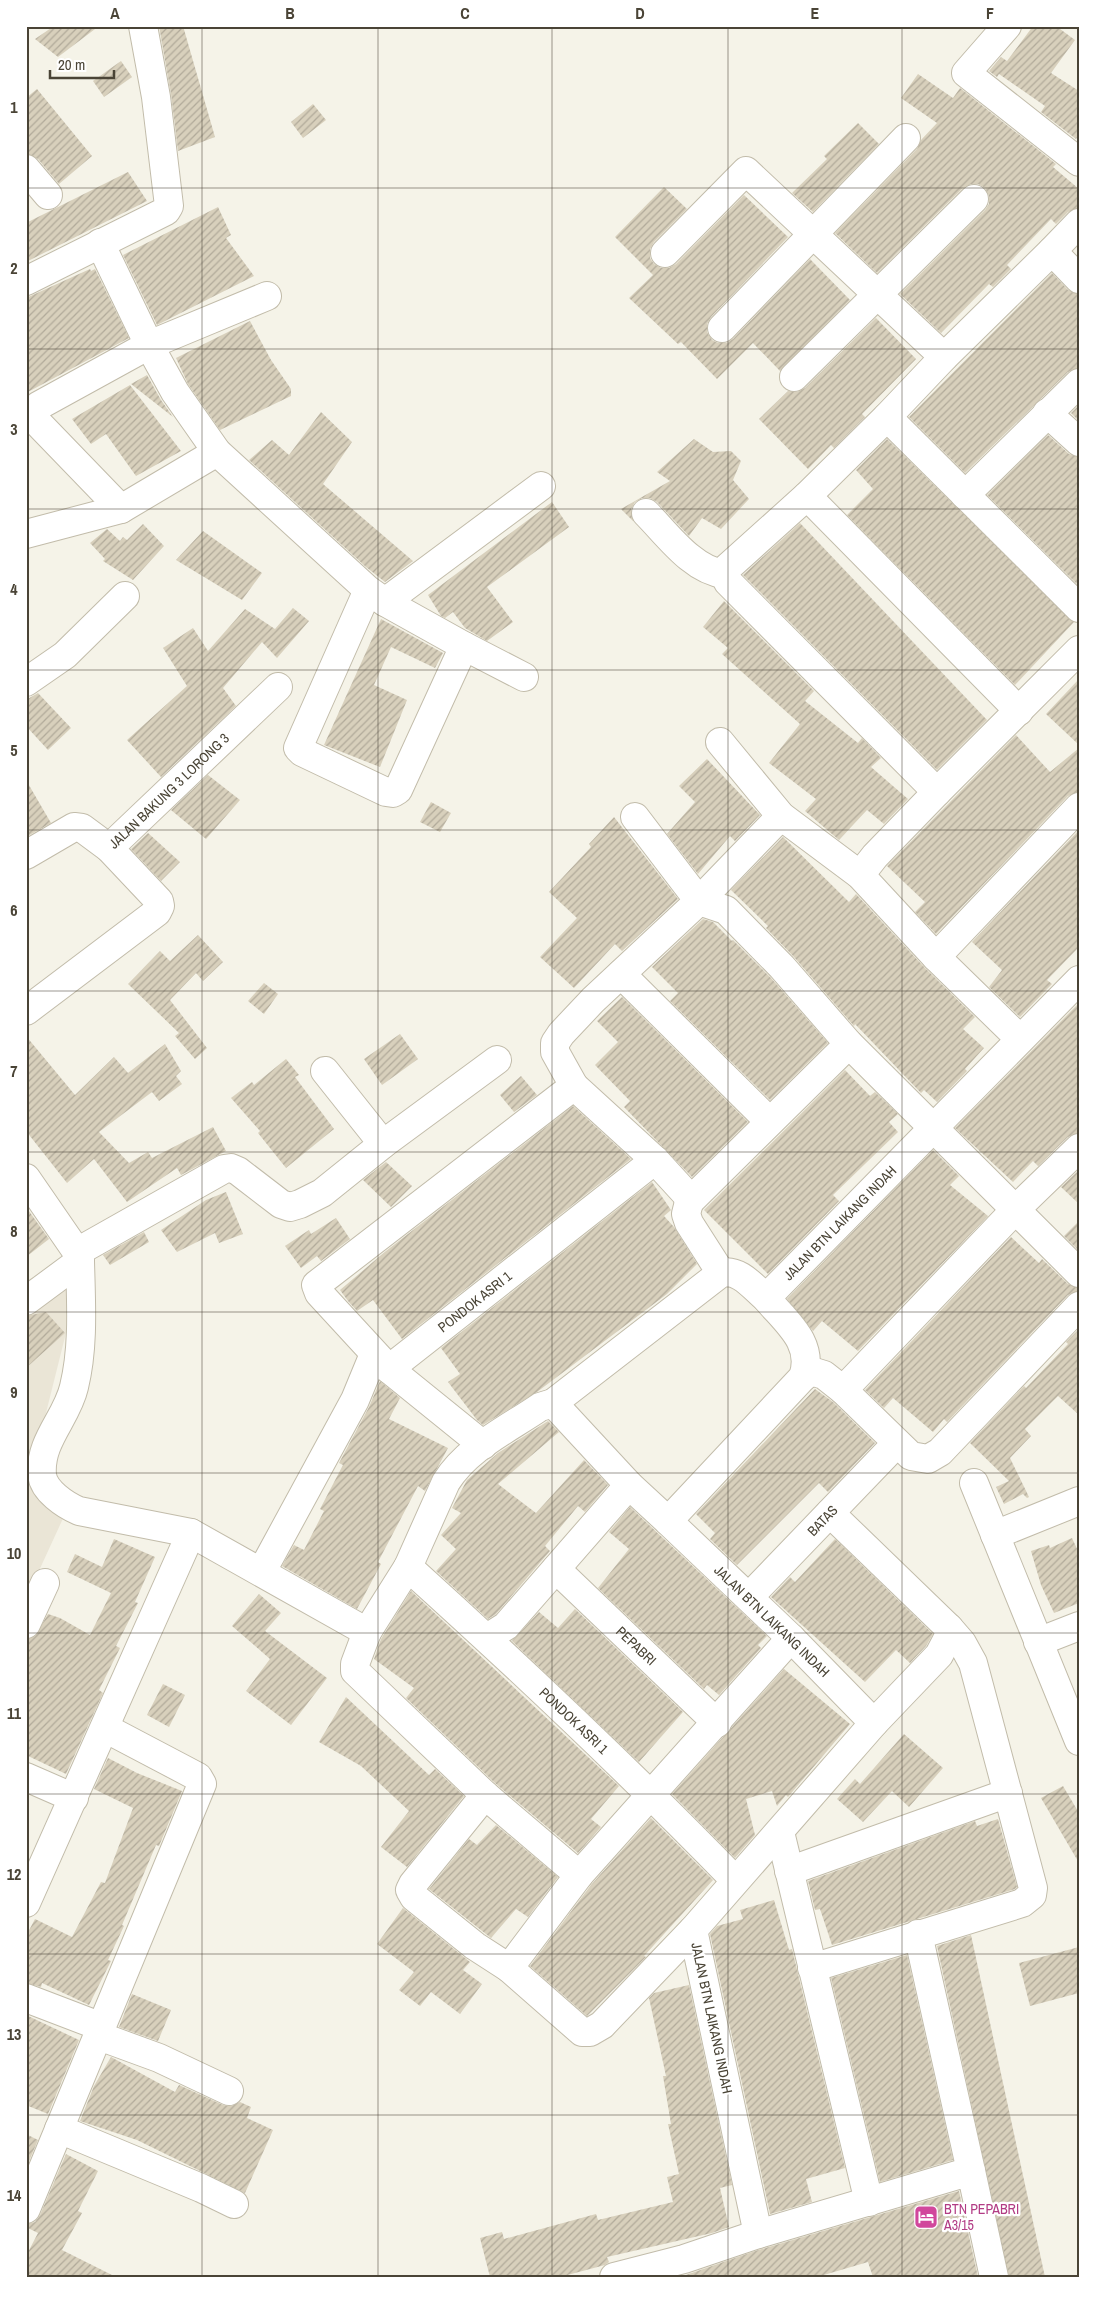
<svg xmlns="http://www.w3.org/2000/svg" width="1105" height="2303" font-family="'Archivo Narrow',sans-serif">
	<style>
		.residential { fill: #eae5d6 }
		.building { fill: url(#building-hatch) }
		.lines { fill: none; stroke-linecap: round; stroke-linejoin: round }
		.minor-casing { stroke: #c2bcaa; stroke-width: 30 }
		.minor { stroke: #fff; stroke-width: 28 }
		.grid { fill: none; stroke: #4a4436; stroke-width: 1; stroke-opacity: 0.55 }
		.labels { text-anchor: middle; stroke-width: 4.5; stroke-linejoin: round; paint-order: stroke }
		.street-label { font-size: 14px; fill: #4a4436; stroke: #fff }
		.hotel-label { font-size: 14px; fill: #b23c85; stroke: #fff; text-anchor: start }
		.neatline { fill: none; stroke: #4a4436; stroke-width: 2 }
		.grid-label { font-size: 16px; text-anchor: middle; font-weight: bold; fill: #4a4436 }
	</style>
	<defs>
		<pattern id="building-hatch" width="6" height="6" patternUnits="userSpaceOnUse" patternTransform="scale(1.25)"><rect width="6" height="6" fill="#d8d0bc"/><path d="M-1 1l2-2M0 6l6-6M5 7l2-2" fill="none" stroke="#b1aa9a"/></pattern>
	</defs>
	<rect width="100%" height="100%" fill="#f5f3e8"/>
	<path class="residential" d="M68 1259 66 1333 43 1425 40 1499 71 1501 26 1599V1281Z"/>
	<g class="building">
		<path d="M54 26H99L58 57 35 39Z"/>
		<path d="M159 26H183L215 137 178 151 171 94Z"/>
		<path d="M1033 26H1056L1075 40 1051 73 1079 91V135L1076 139 1041 112 1045 106 999 74 997 77 989 71 1001 57 1007 61Z"/>
		<path d="M121 61 132 77 104 97 93 81Z"/>
		<path d="M918 74 953 98 960 88 1056 164 1053 167 1079 189V208L1068 212 1056 224 1051 219 1007 265 1011 269 993 287 989 284 941 333 900 294 985 210 989 204V196L985 188 978 184H971L963 188 877 273 835 233 917 149 921 140 937 123 901 98Z"/>
		<path d="M37 89 92 156 59 184 38 159 26 154V98Z"/>
		<path d="M313 104 326 120 303 138 291 122Z"/>
		<path d="M858 123 879 144 813 212 792 193 827 159 824 156Z"/>
		<path d="M128 172 147 201 26 262V223Z"/>
		<path d="M664 187 687 209 654 242 650 249V258L654 264 661 268H669L676 264 744 195 788 237 711 317 707 324V332L712 340 718 343H726L733 339 810 259 850 300 780 371 753 343 717 379 681 342 678 344 629 298 653 275 615 237Z"/>
		<path d="M218 207 231 235 226 238 254 276 157 325 123 255Z"/>
		<path d="M90 269 91 271 95 269 129 338 26 393V298Z"/>
		<path d="M1052 273 1068 290 1079 294V368L1068 372 965 473 909 417Z"/>
		<path d="M876 318 916 359 862 414 865 417 834 448 831 445 808 469 759 419 788 391 797 392 805 388Z"/>
		<path d="M250 321 271 360 291 389V396L220 430 188 384 176 358Z"/>
		<path d="M147 375 161 400 173 417 131 384Z"/>
		<path d="M130 385 181 451 136 476 106 434 91 444 72 419Z"/>
		<path d="M1079 405V421L1071 413Z"/>
		<path d="M321 412 352 442 323 484 413 561 385 582 366 567 249 460 272 440 289 455Z"/>
		<path d="M1048 435 1069 454 1079 457V586L987 495Z"/>
		<path d="M694 439 713 452 731 451 741 461 733 480 749 499 721 529 702 518 689 536 657 502 650 498H642L635 502 631 509 633 521 621 509 670 481 657 472Z"/>
		<path d="M887 439 1074 622 1015 685 847 515 873 489 856 470Z"/>
		<path d="M552 502 569 527 487 587 513 622 487 641 465 628 453 612 445 618 441 616 428 595Z"/>
		<path d="M800 523 987 720 937 770 743 575Z"/>
		<path d="M143 524 164 546 133 580 103 561 105 559 90 543 107 529 120 541 123 537 127 540Z"/>
		<path d="M203 531 262 573 242 600 176 560Z"/>
		<path d="M724 601 814 691 805 701 858 743 862 738 881 758 871 767 908 799 884 824 867 810 839 840 805 811 816 799 769 763 800 724 722 654 728 648 703 627Z"/>
		<path d="M293 608 309 621 277 658 262 642 223 688 236 706 161 777 127 740 187 686 163 648 193 628 208 651 245 609 275 629Z"/>
		<path d="M381 619 443 653 435 668 391 647 374 685 407 700 380 767 324 745Z"/>
		<path d="M1079 679V745L1046 714Z"/>
		<path d="M38 693 71 728 48 750 26 726V700Z"/>
		<path d="M1016 735 1050 772 1079 748V792L1068 796 936 934 915 912 925 902 887 866Z"/>
		<path d="M707 759 760 815 735 841 730 836 698 874 667 834 695 802 679 786Z"/>
		<path d="M208 775 240 800 206 839 171 810Z"/>
		<path d="M26 780 51 823 26 837Z"/>
		<path d="M431 802 451 813 440 832 420 822Z"/>
		<path d="M614 817 678 899 622 951 615 944 574 988 540 957 577 918 549 892 591 847 589 844Z"/>
		<path d="M1079 830V947L1047 980 1052 984 1020 1017 989 987 1002 970 972 942Z"/>
		<path d="M148 833 180 862 161 881 131 849Z"/>
		<path d="M783 837 849 902 856 894 925 968 975 1017 963 1029 984 1048 965 1069 967 1071 937 1102 924 1090 921 1093 855 1024 854 1026 794 957 766 928 768 926 731 890Z"/>
		<path d="M703 919 713 922 732 941 733 940 771 978 828 1043 770 1100 670 1001 678 993 652 967Z"/>
		<path d="M198 935 223 962 203 981 196 973 170 1000 207 1048 195 1059 175 1036 179 1033 128 984 160 951 170 961Z"/>
		<path d="M264 983 278 994 264 1014 248 1001Z"/>
		<path d="M622 997 748 1122 692 1177 624 1107 630 1101 595 1065 618 1042 597 1021Z"/>
		<path d="M1079 1003V1133L1068 1137 1038 1166 1033 1161 1013 1182 955 1128Z"/>
		<path d="M400 1034 418 1059 382 1085 364 1059Z"/>
		<path d="M26 1036 75 1095 114 1057 128 1073 165 1044 181 1071 176 1076 182 1084 159 1101 152 1092 99 1132 129 1163 148 1152 152 1158 213 1127 226 1151 181 1175 177 1168 127 1202 94 1159 67 1183 26 1131Z"/>
		<path d="M286 1059 299 1075 295 1077 334 1129 286 1168 258 1133 260 1131 231 1098 252 1082 254 1085Z"/>
		<path d="M845 1070 870 1096 875 1092 898 1114 889 1122 898 1132 833 1195 839 1201 768 1274 704 1210Z"/>
		<path d="M521 1076 537 1095 514 1112 500 1095Z"/>
		<path d="M573 1106 631 1159 402 1339 373 1300 357 1311 348 1301 340 1290 386 1251Z"/>
		<path d="M933 1150 959 1176 950 1185 988 1216 858 1351 822 1321 813 1331 787 1299Z"/>
		<path d="M386 1162 412 1186 391 1207 363 1180Z"/>
		<path d="M1079 1170V1204L1061 1187Z"/>
		<path d="M652 1182 671 1210 664 1216 674 1227 697 1264 667 1294 537 1392 483 1425 477 1420 448 1382 460 1374 441 1348Z"/>
		<path d="M226 1192 243 1234 219 1243 215 1233 177 1252 161 1230 206 1200Z"/>
		<path d="M26 1207 49 1239 26 1257Z"/>
		<path d="M336 1218 350 1239 321 1261 317 1256 301 1268 285 1246 309 1230 311 1234Z"/>
		<path d="M1079 1221V1251L1064 1236Z"/>
		<path d="M144 1232 149 1242 110 1265 103 1255Z"/>
		<path d="M1011 1237 1039 1263 1042 1259 1068 1284 1079 1288V1291L1068 1295 947 1422 944 1419 933 1432 893 1398 884 1408 865 1390Z"/>
		<path d="M46 1312 65 1333 26 1368V1316Z"/>
		<path d="M1079 1329V1415L1058 1396 1025 1429 1031 1436 1010 1458 1029 1497 1027 1498 1023 1494 1004 1504 996 1487 1009 1481 970 1443 1024 1386 1026 1388 1068 1344 1066 1342Z"/>
		<path d="M380 1381 400 1398 389 1419 448 1448 425 1491 418 1486 378 1562 381 1564 357 1609 282 1566 294 1545 304 1550 324 1511 320 1509 343 1465 339 1463 369 1407Z"/>
		<path d="M815 1389 833 1402 875 1443 828 1492 819 1483 737 1565 710 1539 715 1533 696 1514Z"/>
		<path d="M548 1421 559 1432 498 1484 536 1513 584 1460 608 1485 585 1512 578 1506 545 1546 550 1551 496 1614 488 1619 436 1571 456 1549 441 1535 461 1513 452 1508 467 1480 498 1453Z"/>
		<path d="M630 1507 767 1636 758 1645 761 1648 719 1695 707 1685 704 1689 598 1588 629 1549 609 1532Z"/>
		<path d="M1072 1538 1079 1553V1603L1054 1613 1041 1585 1031 1551 1049 1545 1050 1548Z"/>
		<path d="M114 1539 155 1557 135 1602 138 1603 116 1646 120 1648 99 1690 103 1693 66 1774 26 1755V1639L35 1636 48 1614 60 1618 90 1635 111 1593 67 1572 75 1554 102 1567Z"/>
		<path d="M835 1539 933 1634 926 1646 910 1663 896 1650 865 1682 771 1597 790 1577 795 1582Z"/>
		<path d="M411 1591 619 1786 591 1819 601 1827 578 1853 495 1783 406 1698 414 1688 374 1659 381 1639Z"/>
		<path d="M259 1594 281 1613 265 1631 327 1678 291 1725 246 1691 270 1659 232 1626Z"/>
		<path d="M575 1609 683 1712 639 1762 512 1641 539 1612 558 1628Z"/>
		<path d="M784 1669 850 1724 788 1797 786 1795 777 1806 772 1791 746 1799 755 1835 735 1858 672 1794Z"/>
		<path d="M163 1684 185 1695 169 1727 147 1715Z"/>
		<path d="M346 1697 429 1775 435 1769 464 1796 407 1867 381 1847 409 1811 361 1766 319 1742Z"/>
		<path d="M904 1734 943 1768 909 1807 892 1791 863 1822 837 1799 855 1779 860 1784Z"/>
		<path d="M108 1758 137 1773 182 1791 159 1846 156 1845 122 1925 124 1926 108 1960 111 1961 89 2005 42 1983 41 1987 26 1983V1936L35 1919 72 1937 101 1882 105 1883 133 1808 94 1789Z"/>
		<path d="M1063 1786 1079 1813V1863L1041 1798Z"/>
		<path d="M651 1818 713 1880 644 1956 646 1957 587 2016 530 1966 591 1885Z"/>
		<path d="M998 1819 1017 1887 1015 1889 832 1945 820 1909 815 1910 808 1881 975 1821 977 1826Z"/>
		<path d="M496 1825 558 1877 528 1917 516 1909 491 1938 429 1889 469 1839 477 1845Z"/>
		<path d="M774 1900 789 1950 792 1949 845 2168 806 2179 812 2202 770 2214 710 1934 717 1926 743 1919 740 1910Z"/>
		<path d="M403 1908 470 1962 463 1970 482 1984 460 2014 431 1992 420 2006 399 1990 414 1972 377 1944Z"/>
		<path d="M971 1935 1045 2277H1009L937 1946Z"/>
		<path d="M1079 1947V1993L1030 2006 1019 1963Z"/>
		<path d="M907 1955 953 2160 880 2182 831 1978Z"/>
		<path d="M689 1985 732 2185 720 2188 729 2227 712 2233 607 2257 609 2262 605 2265 560 2277H490L480 2238 502 2232 504 2239 596 2214 598 2220 673 2202 667 2177 679 2174 668 2124H671L663 2076H666L649 1998 654 1993Z"/>
		<path d="M132 1994 171 2010 158 2041 119 2027Z"/>
		<path d="M26 2015 79 2040 48 2114 26 2105Z"/>
		<path d="M111 2057 175 2092 179 2085 223 2105 231 2106 240 2102 251 2107 247 2118 273 2130 245 2193 137 2140 80 2121 94 2086Z"/>
		<path d="M26 2134 38 2140 26 2168Z"/>
		<path d="M66 2154 98 2171 78 2211 82 2213 62 2250 116 2277H26V2256L38 2233 26 2227V2224L35 2222 40 2215Z"/>
		<path d="M959 2191 978 2277H873L868 2262 817 2277H686V2275L755 2251Z"/>
	</g>
	<g class="lines">
		<g class="minor-casing">
			<g id="minor">
				<path d="M1007 26 966 73 1079 162"/>
				<path d="M26 169 48 195"/>
				<path d="M1079 223 1052 251 1079 279"/>
				<path d="M100 243 149 345 175 392 217 452 368 590 385 602 464 646 398 790 393 793 386 792 302 752 298 748 368 590"/>
				<path d="M1052 251 944 357 887 417 1079 608"/>
				<path d="M665 253 746 171 944 357"/>
				<path d="M26 281 166 211 169 206 156 97 143 26"/>
				<path d="M722 328 906 138"/>
				<path d="M794 377 974 199"/>
				<path d="M1047 413 1079 442"/>
				<path d="M887 417 807 496 727 568 724 574 728 582 937 792"/>
				<path d="M965 495 1079 383"/>
				<path d="M807 496 1019 711"/>
				<path d="M121 509 36 421 34 416 38 406 149 345 267 296"/>
				<path d="M646 513C667 534 692 570 724 574"/>
				<path d="M26 534 121 509 217 452"/>
				<path d="M385 602 541 486"/>
				<path d="M464 646 524 677"/>
				<path d="M26 682 65 655 125 596"/>
				<path d="M720 742 781 816 860 875 936 957 1020 1039"/>
				<path d="M635 817 699 901 726 910 782 967 849 1044 1079 1273"/>
				<path id="s1" d="M26 855 74 827 82 828 109 848 278 687"/>
				<path d="M860 875 875 856 937 792 1079 650"/>
				<path d="M936 957 1079 807"/>
				<path d="M621 974 769 1121"/>
				<path d="M26 1011 157 912 160 906 159 901 109 848"/>
				<path d="M325 1071 383 1144"/>
				<path d="M574 1086 655 1160 687 1195 689 1202 849 1044"/>
				<path d="M26 1178 77 1252 80 1261C81 1303 84 1346 74 1387 67 1418 39 1441 42 1475 44 1491 65 1505 79 1511L191 1533 367 1632 408 1567 446 1482C467 1448 508 1429 540 1407L553 1403 721 1273C739 1268 754 1288 766 1298"/>
				<path d="M689 1202 686 1214 689 1223 721 1273"/>
				<path d="M77 1252 224 1169 231 1168 238 1171 281 1204 290 1207 300 1204 322 1193 383 1144 497 1060"/>
				<path d="M26 1301 80 1261"/>
				<path id="s2" d="M389 1369 655 1160"/>
				<path d="M803 1377 811 1371 824 1375 843 1390 1016 1209 1079 1148"/>
				<path d="M843 1390 911 1456 928 1459 940 1452 1079 1306"/>
				<path d="M553 1403 629 1485 668 1521"/>
				<path d="M483 1445 389 1369 319 1293 316 1285 574 1086 555 1052V1043L561 1034 593 1000 699 901 781 816"/>
				<path d="M974 1483 1079 1741"/>
				<path d="M830 1513 949 1628V1636L939 1655 874 1723"/>
				<path d="M995 1535 1079 1501"/>
				<path id="s3" d="M408 1567C520 1668 630 1772 735 1880"/>
				<path id="s4" d="M556 1569 717 1723"/>
				<path d="M262 1571 355 1400 374 1354"/>
				<path id="s5" d="M749 1597 897 1443"/>
				<path d="M26 1624 45 1583"/>
				<path d="M367 1632 355 1664V1671L485 1795 413 1884 410 1890 414 1897 475 1946 509 1968 582 2032H590L602 2025 693 1930"/>
				<path d="M487 1638 506 1626 629 1485"/>
				<path d="M1038 1642 1079 1626"/>
				<path d="M26 1777 74 1798"/>
				<path d="M485 1795 579 1875 509 1968"/>
				<path d="M780 1832 869 2202"/>
				<path d="M789 1871 1008 1793"/>
				<path d="M579 1875 791 1638"/>
				<path d="M26 1903 191 1533"/>
				<path d="M918 1934 971 2171"/>
				<path d="M812 1968 1022 1903 1032 1895 1033 1888 973 1663 962 1643 949 1628"/>
				<path d="M26 1998 102 2027"/>
				<path d="M99 2036 159 2058 229 2091"/>
				<path d="M59 2129 201 2188 234 2204"/>
				<path d="M26 2209 202 1784 198 1777 105 1728"/>
				<path d="M758 2234 971 2171 994 2277"/>
				<path id="s6" d="M614 2277 684 2259 758 2234 693 1930 874 1723 791 1638 668 1521 803 1377C815 1343 786 1322 766 1298L1079 980"/>
			</g>
		</g>
		<use href="#minor" class="minor"/>
	</g>
	<path class="grid" d="M202 26V2277M378 26V2277M552 26V2277M728 26V2277M902 26V2277M26 188H1079M26 349H1079M26 509H1079M26 670H1079M26 830H1079M26 991H1079M26 1152H1079M26 1312H1079M26 1473H1079M26 1633H1079M26 1794H1079M26 1954H1079M26 2115H1079"/>
	<defs>
		<g id="hotel-square" transform="scale(1.25)"><rect x="-9" y="-9" width="18" height="18" rx="4" fill="#d1479c" stroke="#fff"/><path d="M-6-4.5h1.5V1H6V5H4.5V3h-9V5H-6ZM-4 0a1.8 1.8 0 1 1 3.6 0ZM.5 0V-2.5h3Q6-2.5 6 0Z" fill="#fff"/></g>
	</defs>
	<g fill-rule="evenodd">
		<use href="#hotel-square" x="926" y="2217"/>
	</g>
	<g class="labels">
		<g class="street-label">
			<text dy="5" stroke="none"><textPath href="#s1" startOffset="180">JALAN BAKUNG 3 LORONG 3</textPath></text>
			<text dy="5" stroke="none"><textPath href="#s6" startOffset="1420">JALAN BTN LAIKANG INDAH</textPath></text>
			<text dy="5" stroke="none"><textPath href="#s2" startOffset="109">PONDOK ASRI 1</textPath></text>
			<text dy="5" stroke="none"><textPath href="#s5" startOffset="106">BATAS</textPath></text>
			<text transform="translate(772 1621) rotate(44)" y="5">JALAN BTN LAIKANG INDAH</text>
			<text dy="5" stroke="none"><textPath href="#s4" startOffset="111">PEPABRI</textPath></text>
			<text dy="5" stroke="none"><textPath href="#s3" startOffset="226">PONDOK ASRI 1</textPath></text>
			<text transform="translate(712 2018) rotate(78)" y="5">JALAN BTN LAIKANG INDAH</text>
		</g>
		<g class="hotel-label">
			<text x="944" y="2214">BTN PEPABRI<tspan x="944" dy="16">A3/15</tspan></text>
		</g>
	</g>
	<rect width="1105" height="2303" fill="none" stroke="#ffffff" stroke-width="55"/>
	<path d="M50 70v8h64v-8" fill="none" stroke="#4a4436" stroke-width="2.5"/>
	<text x="58" y="70" font-size="15" fill="#4a4436" stroke="#ffffff" stroke-width="4" paint-order="stroke">20 m</text>
	<rect x="28" y="28" width="1050" height="2248" class="neatline"/>
	<g class="grid-label">
		<text x="115" y="19">A</text>
		<text x="290" y="19">B</text>
		<text x="465" y="19">C</text>
		<text x="640" y="19">D</text>
		<text x="815" y="19">E</text>
		<text x="990" y="19">F</text>
		<text x="14" y="113">1</text>
		<text x="14" y="274">2</text>
		<text x="14" y="435">3</text>
		<text x="14" y="595">4</text>
		<text x="14" y="756">5</text>
		<text x="14" y="916">6</text>
		<text x="14" y="1077">7</text>
		<text x="14" y="1237">8</text>
		<text x="14" y="1398">9</text>
		<text x="14" y="1559">10</text>
		<text x="14" y="1719">11</text>
		<text x="14" y="1880">12</text>
		<text x="14" y="2040">13</text>
		<text x="14" y="2201">14</text>
	</g>
</svg>
